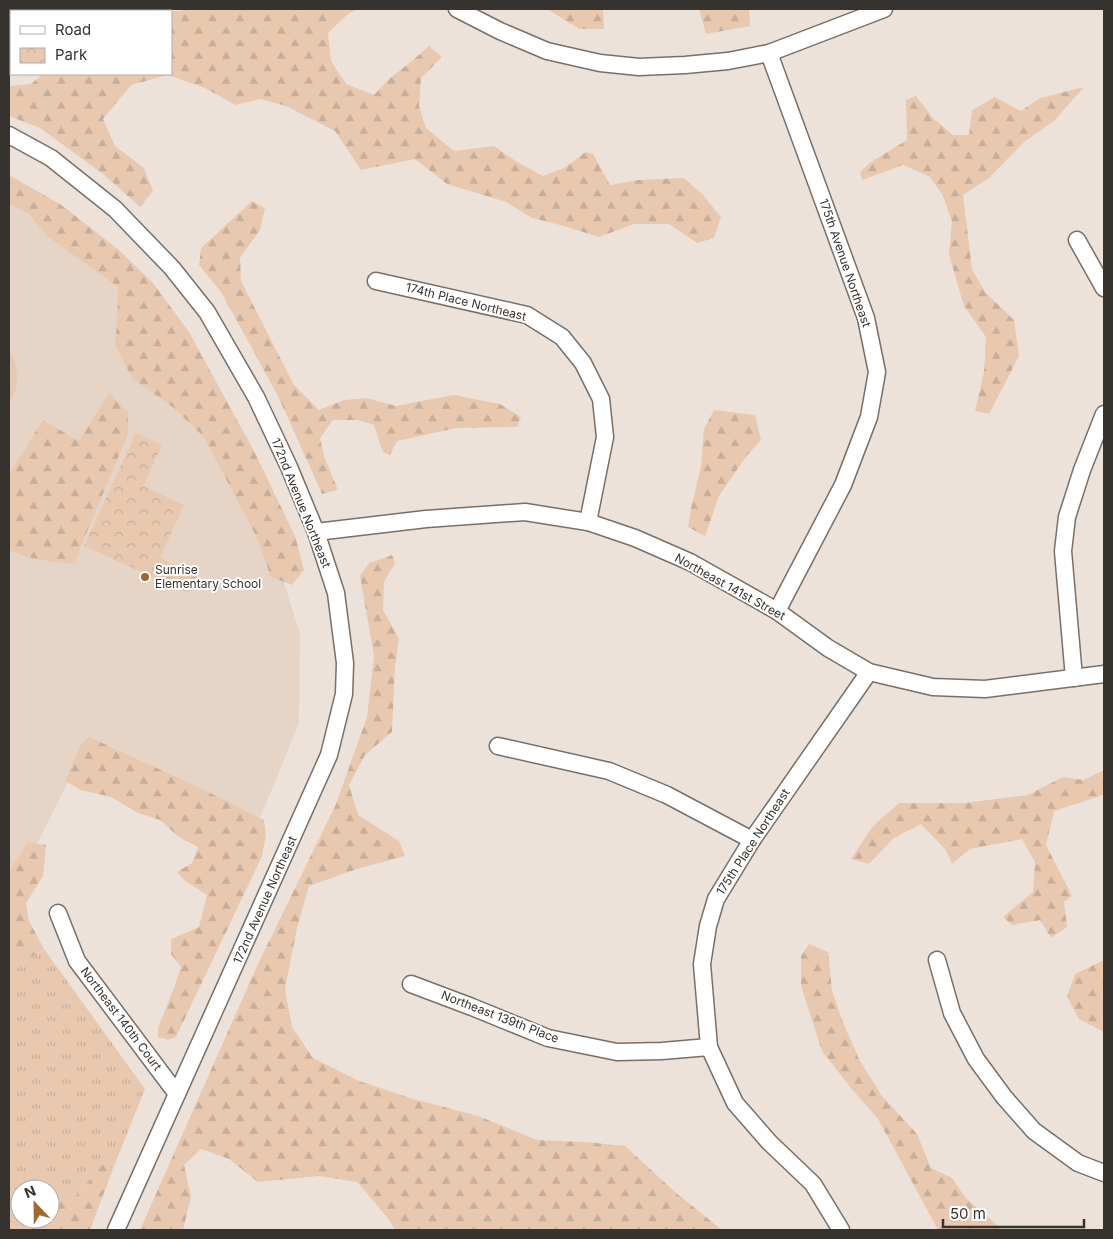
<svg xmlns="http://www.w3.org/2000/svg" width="1113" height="1239" font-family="Inter,sans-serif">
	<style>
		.built { fill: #e6d4c7 }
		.grass { fill: url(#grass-tufts) }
		.forest { fill: url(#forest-firs) }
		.park { fill: url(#park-crowns) }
		.garden { fill: #e8c9b0 }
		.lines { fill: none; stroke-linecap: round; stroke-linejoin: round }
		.minor-casing { stroke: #796f67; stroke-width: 19 }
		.minor { stroke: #fff; stroke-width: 16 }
		.poi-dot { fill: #a3662b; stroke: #fff; stroke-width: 2 }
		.labels { text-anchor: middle; stroke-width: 4; stroke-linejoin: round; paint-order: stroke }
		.street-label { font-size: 12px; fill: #36322e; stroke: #fff }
		.poi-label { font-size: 12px; fill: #36322e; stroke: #fff; text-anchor: start }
	</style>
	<defs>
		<pattern id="grass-tufts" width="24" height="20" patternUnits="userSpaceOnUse" patternTransform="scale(1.25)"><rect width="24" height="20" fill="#e8c9b0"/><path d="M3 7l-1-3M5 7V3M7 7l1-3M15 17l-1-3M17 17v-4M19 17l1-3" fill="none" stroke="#c8ad98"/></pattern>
		<pattern id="forest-firs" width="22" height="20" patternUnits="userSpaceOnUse" patternTransform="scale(1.25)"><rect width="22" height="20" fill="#e8c9b0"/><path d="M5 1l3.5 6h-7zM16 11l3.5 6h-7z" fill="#c8ad98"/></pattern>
		<pattern id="park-crowns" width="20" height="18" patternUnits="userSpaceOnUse" patternTransform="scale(1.25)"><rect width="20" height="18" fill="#e8c9b0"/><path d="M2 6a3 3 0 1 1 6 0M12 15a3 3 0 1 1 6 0" fill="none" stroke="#c8ad98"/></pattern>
	</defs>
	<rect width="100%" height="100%" fill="#ede2da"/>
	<path class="built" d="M9 182 110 261 264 521 300 633 299 723 256 828 84 750 9 900Z"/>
	<path class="grass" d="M44 949 145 1089 113 1169 104 1163 74 1198 50 1203V1189H30L14 1171 9 1158V972Z"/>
	<g class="forest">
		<path d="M78 9H140L146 11H79Z"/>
		<path d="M182 9H358L348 14 328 33 331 61 346 84 374 95 389 79 412 61 429 46 442 57 421 78 419 106 426 128 454 151 494 146 517 162 543 176 564 168 586 152 593 154 610 185 638 180 684 178 702 194 721 217 714 238 697 243 669 224H634L599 237 564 226 532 218 506 202 447 184 415 159 361 170 335 131 286 106 261 99 235 105 205 88 168 75 131 85 103 119 115 146 144 168 153 191 140 207 103 174 40 128 9 116V86L31 84 43 74H171V11H165H181Z"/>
		<path d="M547 9H603L604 29H579Z"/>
		<path d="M699 9H749L750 26 706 34Z"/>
		<path d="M1084 87 1054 121 1024 142 989 178 963 195 972 269 985 292 1014 320 1019 356 989 414 975 411 984 372 986 337 964 306 949 255 952 222 943 196 930 177 903 165 862 180 860 172 871 162 907 140 906 100 916 96 933 118 953 135H969L972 110 995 97 1021 111 1040 98Z"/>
		<path d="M9 175 60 204 118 249 153 283 189 332 254 451 295 536 304 570 292 585 271 577 257 538 204 437 174 408 132 378 115 344 117 325 118 287 47 236 28 213 9 204Z"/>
		<path d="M252 201 265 208 260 230 240 258 241 281 294 385 319 410 344 400 367 398 396 406 453 395 500 404 521 417 517 427 456 428 397 441 390 455 383 452 374 425 358 420H333L320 438 324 456 338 490 322 494 278 396 221 292 199 265 201 248Z"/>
		<path d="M109 393 128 412V434L81 546 75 564C56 562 25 560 9 549V474L43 420 79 441Z"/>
		<path d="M714 410 755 415 761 440 745 458 719 496 705 536 688 527 691 508 701 467 704 429Z"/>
		<path d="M392 555 395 563 384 582 383 610 399 639 395 667 392 732 365 755 349 785 358 815 399 841 405 856 357 869 309 886 297 928 285 989 292 1027 313 1058 359 1081 410 1098 478 1116 537 1140 586 1142 625 1146 675 1192 722 1230H395L387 1217 357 1182 319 1176 258 1182 229 1159 201 1149 184 1165 191 1197 183 1230H140L257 966 336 804 367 717 374 656 360 576 369 563Z"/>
		<path d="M89 737 200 788 264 820 266 835 262 856 176 1037 168 1040 158 1037V1028L175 985 181 967 171 954V939L199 927 207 895 184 880 177 872 192 863 198 847 179 837 160 820 138 813 111 797 81 790 65 781 81 744Z"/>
		<path d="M1104 770V794L1097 797 1054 811 1046 845 1072 896 1064 902 1067 927 1051 938 1040 920 1012 925 1003 917 1033 892 1035 862 1022 839 970 849 952 864 946 850 921 824 894 838 869 864 851 859 872 827 899 803H964L1028 795 1063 777 1083 780Z"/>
		<path d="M28 842 46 845 43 876 26 903 29 921 44 949 9 972V871Z"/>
		<path d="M809 944 828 952 832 991 843 1022 859 1059 882 1096 917 1134 931 1168 952 1178 966 1198 1003 1230H938L878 1119 850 1087 822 1051 801 986V956Z"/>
		<path d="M1102 961H1104V1032L1079 1019 1067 997 1075 974Z"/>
		<path d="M9 1158 14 1171 30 1189H20V1219H50V1203L74 1198 104 1163 113 1169 90 1230H9Z"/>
	</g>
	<g class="park">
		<path d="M136 433 162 445 143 486 184 505 160 558 197 576 189 593 84 546Z"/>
		<path d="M9 1171 20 1199V1219H28L32 1230H9Z"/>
	</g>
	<path class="garden" d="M9 351C17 361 19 379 15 391 14 395 11 399 9 403Z"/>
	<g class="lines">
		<g class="minor-casing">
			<g id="minor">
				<path d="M457 9 500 31 547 51 600 63 639 67 685 65 728 61 769 53 884 9"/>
				<path d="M769 53 866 318 877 372 869 417 843 485 777 611"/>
				<path d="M9 135 51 158 115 209 172 268 207 312 256 397 289 467 316 532 336 593 345 663 344 694 329 755 116 1230"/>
				<path d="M1077 240 1104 288"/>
				<path d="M376 281 527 315 562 337 583 363 601 399 605 437 588 522"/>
				<path d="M316 532 426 519 525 512 588 522 635 538 690 562 777 611 828 648 869 672 933 687 985 689 1104 674"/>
				<path d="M1074 678 1063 551 1067 517 1082 470 1104 414"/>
				<path d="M498 746 609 771 667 795 752 840"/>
				<path d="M58 913 77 961 177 1094"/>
				<path d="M937 960 952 1013 976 1059 1004 1097 1034 1131 1078 1163 1104 1173"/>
				<path d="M411 984 472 1007 548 1038 617 1052 662 1051 709 1047"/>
				<path d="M841 1230 813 1184 769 1142 735 1103 709 1047 702 964 708 926 716 899 752 840 869 672"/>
			</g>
		</g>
		<use href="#minor" class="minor"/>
	</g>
	<circle class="poi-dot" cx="145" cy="577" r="5"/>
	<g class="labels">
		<g class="street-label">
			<text transform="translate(845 263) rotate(71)" y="4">175th Avenue Northeast</text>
			<text transform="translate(466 302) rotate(14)" y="4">174th Place Northeast</text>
			<text transform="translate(301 503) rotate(68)" y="4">172nd Avenue Northeast</text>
			<text transform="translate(730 587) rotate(29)" y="4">Northeast 141st Street</text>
			<text transform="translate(753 842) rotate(-57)" y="4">175th Place Northeast</text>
			<text transform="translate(265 900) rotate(-66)" y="4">172nd Avenue Northeast</text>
			<text transform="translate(500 1017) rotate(21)" y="4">Northeast 139th Place</text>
			<text transform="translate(121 1019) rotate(53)" y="4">Northeast 140th Court</text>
		</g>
		<g class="poi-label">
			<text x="155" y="574">Sunrise<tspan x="155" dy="14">Elementary School</tspan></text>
		</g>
	</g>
	<rect width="1113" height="1239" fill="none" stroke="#36322e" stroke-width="20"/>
	<rect x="10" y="10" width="162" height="65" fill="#ffffff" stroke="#afadab"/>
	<rect x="20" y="26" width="25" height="8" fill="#ffffff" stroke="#afadab"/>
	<text x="55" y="35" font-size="15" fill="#36322e">Road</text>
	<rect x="20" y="48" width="25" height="15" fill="url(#park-crowns)" stroke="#afadab"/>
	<text x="55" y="60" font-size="15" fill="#36322e">Park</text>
	<g transform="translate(35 1204) rotate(338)"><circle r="24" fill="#ffffff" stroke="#afadab"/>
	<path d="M0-4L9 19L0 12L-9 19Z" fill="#a3662b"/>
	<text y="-8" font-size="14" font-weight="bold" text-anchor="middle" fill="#36322e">N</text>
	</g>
	<path d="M943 1219v8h141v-8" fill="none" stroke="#36322e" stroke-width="2.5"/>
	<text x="950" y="1219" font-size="15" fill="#36322e" stroke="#ffffff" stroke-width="4" paint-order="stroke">50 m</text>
</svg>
